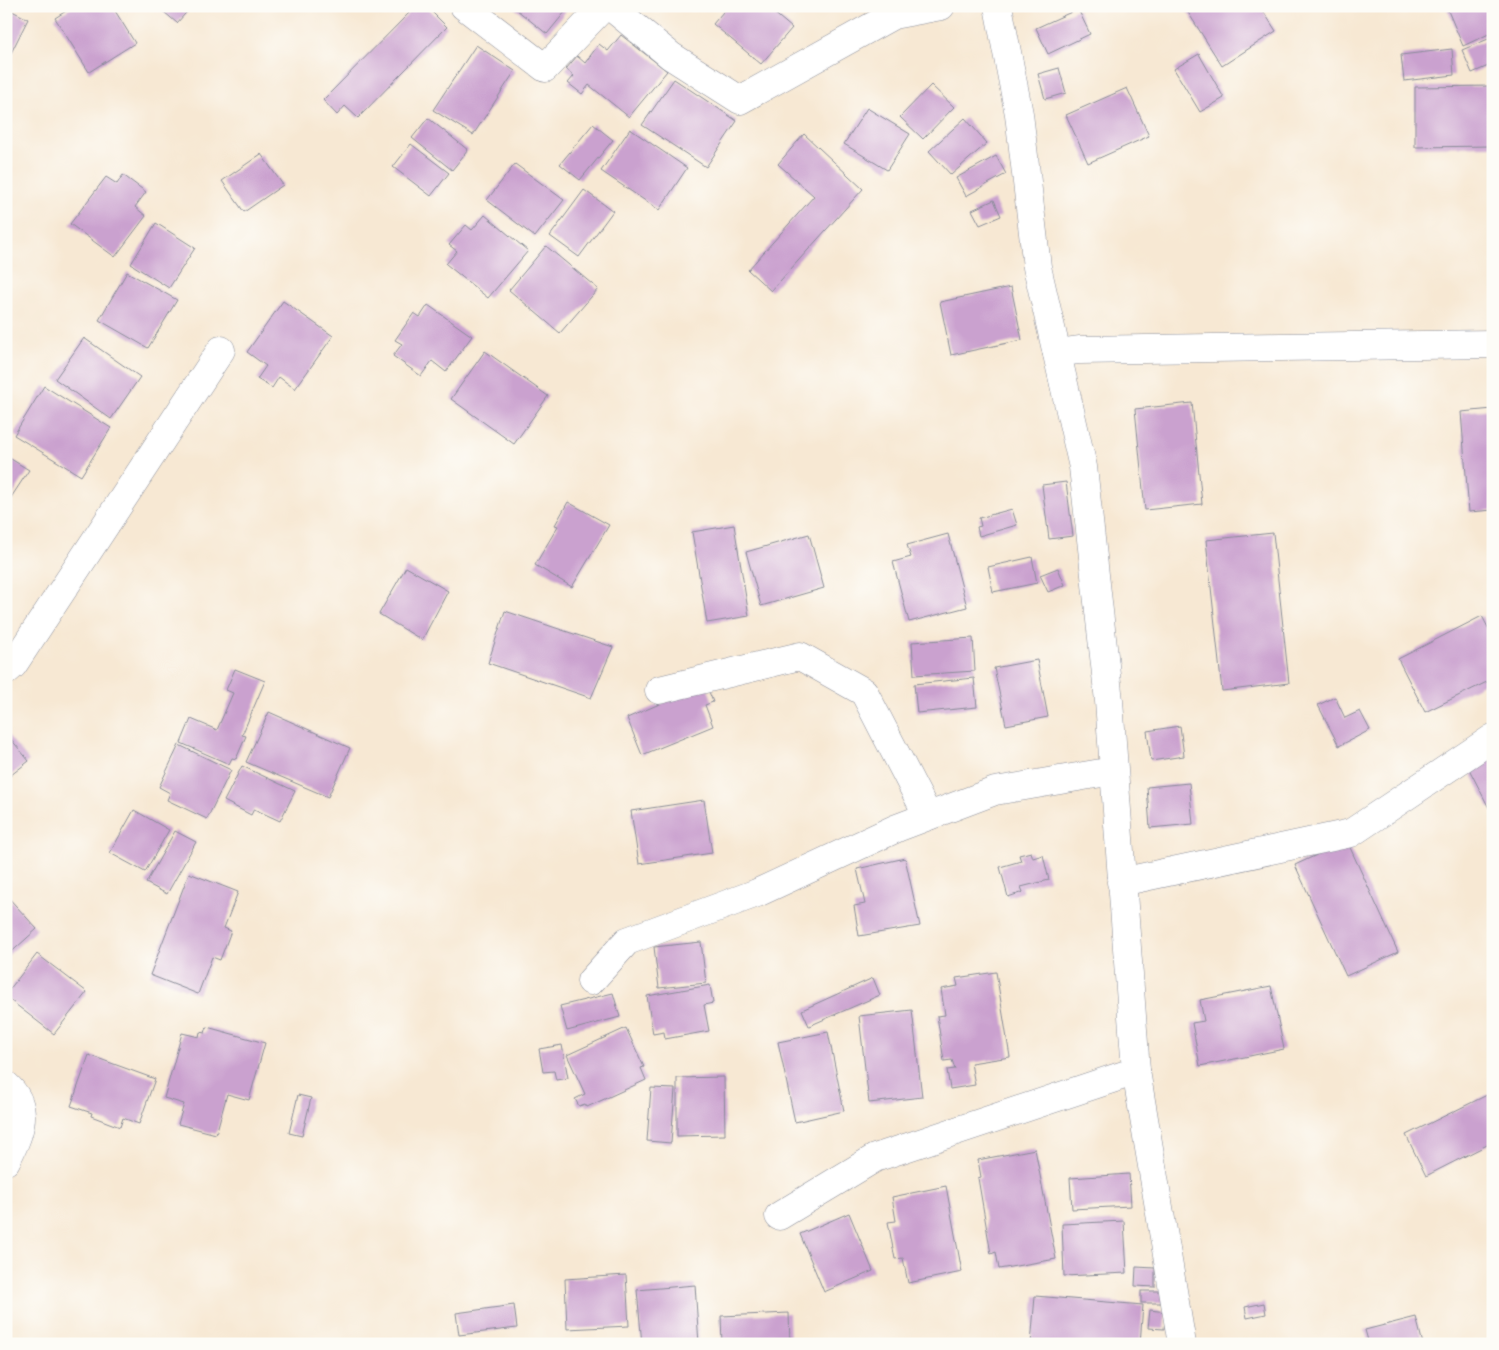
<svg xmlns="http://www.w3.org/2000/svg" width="1499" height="1350" font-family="'Indie Flower',sans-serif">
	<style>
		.building { fill: #caa1cf }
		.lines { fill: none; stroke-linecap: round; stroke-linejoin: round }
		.minor-casing { stroke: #898c98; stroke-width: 29 }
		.minor { stroke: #fff; stroke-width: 28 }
	</style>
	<rect width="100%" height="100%" fill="#fdfcf7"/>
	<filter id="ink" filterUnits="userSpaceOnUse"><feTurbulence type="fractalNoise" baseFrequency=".02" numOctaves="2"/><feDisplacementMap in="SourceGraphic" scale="10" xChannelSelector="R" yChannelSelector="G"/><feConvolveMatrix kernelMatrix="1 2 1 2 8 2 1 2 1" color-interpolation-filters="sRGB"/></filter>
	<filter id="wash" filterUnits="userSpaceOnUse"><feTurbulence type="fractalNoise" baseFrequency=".0096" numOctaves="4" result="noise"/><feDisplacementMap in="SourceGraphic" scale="20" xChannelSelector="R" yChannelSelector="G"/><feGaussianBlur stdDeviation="1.12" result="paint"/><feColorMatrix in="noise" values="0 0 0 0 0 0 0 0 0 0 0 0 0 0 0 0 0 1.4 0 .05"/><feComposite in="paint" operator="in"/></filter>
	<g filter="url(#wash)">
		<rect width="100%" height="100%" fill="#f7e8d3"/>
		<g id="blocks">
			<g class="building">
				<path d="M74 6H112L135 43 89 72 55 18Z"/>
				<path d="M157 6H192L177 23Z"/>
				<path d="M416 6H426L447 27 358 118 345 106 337 115 323 100Z"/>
				<path d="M512 6H570L547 34Z"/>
				<path d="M728 6H766L792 28 761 64 713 24Z"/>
				<path d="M1184 6H1260L1276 31 1222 66Z"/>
				<path d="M1446 6H1493V32L1463 46Z"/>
				<path d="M6 8 28 19 6 63Z"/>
				<path d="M1078 9 1090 34 1048 54 1036 28Z"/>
				<path d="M621 35 667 71 629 117 589 85 582 94 568 83 574 76 566 69 577 56 585 63 599 44 608 51Z"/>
				<path d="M1493 37V64L1472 73 1462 50Z"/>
				<path d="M476 45 515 71 473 135 433 110Z"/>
				<path d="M1452 49 1454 75 1404 81 1401 55Z"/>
				<path d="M1199 54 1224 98 1200 112 1174 69Z"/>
				<path d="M1059 68 1066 93 1045 99 1038 74Z"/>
				<path d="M674 79 737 121 706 167 642 125Z"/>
				<path d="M931 85 954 107 923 139 900 117Z"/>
				<path d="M1493 86V146L1415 147V87Z"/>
				<path d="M1127 88 1149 136 1088 163 1066 115Z"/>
				<path d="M867 108 910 134 887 170 844 144Z"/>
				<path d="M428 118 468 150 452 170 412 138Z"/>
				<path d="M965 118 987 143 951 175 929 151Z"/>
				<path d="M593 124 613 140 580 180 560 164Z"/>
				<path d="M630 129 687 168 659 210 601 171Z"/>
				<path d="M804 134 863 189 771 291 748 270 814 196 778 164Z"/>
				<path d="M411 144 449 173 431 196 393 167Z"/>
				<path d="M261 154 283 185 244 212 222 181Z"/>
				<path d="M996 156 1006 174 966 196 956 178Z"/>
				<path d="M515 164 564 200 535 237 487 200Z"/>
				<path d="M123 175 146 192 135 207 146 216 115 257 70 224 106 177 117 184Z"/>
				<path d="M584 190 613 211 579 257 550 236Z"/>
				<path d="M994 200 1001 216 980 225 972 210Z"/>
				<path d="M485 215 528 251 488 298 446 264 457 251 449 245 466 225 472 230Z"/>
				<path d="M156 223 195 248 169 288 131 264Z"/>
				<path d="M546 246 598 289 560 333 509 290Z"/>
				<path d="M127 272 177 300 148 348 99 320Z"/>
				<path d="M1011 287 1022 340 951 355 940 302Z"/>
				<path d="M283 301 333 336 295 389 279 377 272 388 257 379 266 366 247 352Z"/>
				<path d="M428 305 472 336 446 372 432 361 421 376 393 356 402 344 395 340 414 313 420 317Z"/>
				<path d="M84 338 140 377 111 419 55 379Z"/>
				<path d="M485 351 548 396 514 444 451 399Z"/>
				<path d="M44 386 111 428 81 476 14 435Z"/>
				<path d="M1192 403 1202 504 1145 510 1135 409Z"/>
				<path d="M1493 409V510L1469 512 1461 412Z"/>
				<path d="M6 456 29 470 10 499 6 497Z"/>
				<path d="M1066 482 1073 536 1049 539 1042 485Z"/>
				<path d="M568 502 609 525 572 587 535 565 558 526 555 525Z"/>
				<path d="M1012 509 1017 525 979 536 977 527 981 526 979 518Z"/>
				<path d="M734 525 749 616 707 623 692 532Z"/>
				<path d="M1273 533 1289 683 1222 691 1206 540Z"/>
				<path d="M809 534 824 588 761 606 746 552Z"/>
				<path d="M948 534 967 607 909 622 893 562 911 557 907 545Z"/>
				<path d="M1032 557 1037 583 993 592 988 567Z"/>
				<path d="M406 567 448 591 422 640 379 614Z"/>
				<path d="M1058 568 1065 585 1048 592 1040 575Z"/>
				<path d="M505 611 613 647 591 698 488 663Z"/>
				<path d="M1482 616 1493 637V679L1425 712 1398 659Z"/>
				<path d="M973 638 975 671 914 675 912 642Z"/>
				<path d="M1037 660 1048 717 1006 725 994 668Z"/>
				<path d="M235 669 265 681 242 735 246 736 236 759 232 758 229 764 181 743 191 719 217 730 233 693 226 690Z"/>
				<path d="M974 678 977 707 917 713 914 684Z"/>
				<path d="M706 684 713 702 705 705 713 726 642 755 627 718Z"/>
				<path d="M1335 697 1345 718 1360 711 1370 730 1339 746 1318 705Z"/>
				<path d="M269 712 350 748 328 797 246 762Z"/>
				<path d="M1180 726 1184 756 1151 761 1147 731Z"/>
				<path d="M6 733 29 761 6 779Z"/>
				<path d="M179 745 231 770 207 819 167 800 170 793 159 787Z"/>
				<path d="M1493 752V807L1489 808 1467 765Z"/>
				<path d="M242 766 295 791 280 821 254 809 251 815 224 801Z"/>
				<path d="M1189 783 1193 824 1150 828 1147 787Z"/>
				<path d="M704 800 712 853 639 864 631 811Z"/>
				<path d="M134 810 169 830 145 872 110 853Z"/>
				<path d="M175 831 196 842 167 894 146 883Z"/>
				<path d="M1347 841 1398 952 1346 976 1295 865Z"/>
				<path d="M1031 852 1033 858 1043 855 1049 880 1021 887 1023 892 1008 897 1000 867 1021 861 1019 855Z"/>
				<path d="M905 858 920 926 859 936 854 906 865 904 857 869Z"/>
				<path d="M189 873 238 892 224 928 231 931 220 960 212 957 198 994 150 975Z"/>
				<path d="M6 895 37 929 6 957Z"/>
				<path d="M701 942 706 983 659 988 654 947Z"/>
				<path d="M37 954 87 992 54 1034 6 997V994Z"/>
				<path d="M996 972 1010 1057 971 1063 975 1085 950 1089 947 1070 955 1069 952 1060 944 1061 937 1016 945 1015 941 989 958 986 956 978Z"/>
				<path d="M873 978 880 995 809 1026 802 1010Z"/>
				<path d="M710 985 713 1003 704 1005 709 1031 665 1039 664 1032 653 1034 647 996Z"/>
				<path d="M1271 986 1284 1049 1200 1066 1192 1023 1204 1021 1200 1000Z"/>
				<path d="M613 993 620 1017 567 1031 560 1006Z"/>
				<path d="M912 1010 922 1097 869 1103 859 1016Z"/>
				<path d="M207 1027 265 1043 249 1100 227 1094 216 1134 178 1124 184 1104 164 1098 182 1033 199 1037 200 1032 205 1033Z"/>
				<path d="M626 1028 644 1067 641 1068 646 1080 587 1107 585 1104 579 1106 575 1099 585 1094 567 1055Z"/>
				<path d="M828 1032 844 1111 795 1122 778 1042Z"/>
				<path d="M562 1045 568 1078 556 1080 554 1071 543 1072 539 1049Z"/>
				<path d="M89 1055 155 1079 139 1124 123 1118 120 1127 91 1116 92 1113 71 1106Z"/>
				<path d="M724 1077 725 1135 677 1136V1078Z"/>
				<path d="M651 1088 675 1089 671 1143 647 1141Z"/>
				<path d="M1489 1094 1493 1102V1142L1426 1176 1406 1135Z"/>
				<path d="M298 1095 311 1098 302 1136 289 1133Z"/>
				<path d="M1035 1149 1056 1259 999 1269 996 1252 991 1254 978 1178 981 1177 978 1160Z"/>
				<path d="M1129 1174 1131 1206 1072 1209 1070 1178Z"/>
				<path d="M946 1186 962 1272 908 1283 903 1258 895 1259 888 1222 896 1221 892 1197Z"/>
				<path d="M849 1213 873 1271 824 1292 800 1234Z"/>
				<path d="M1124 1221 1127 1273 1064 1276 1062 1224Z"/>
				<path d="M1136 1267 1155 1268V1287L1135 1286Z"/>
				<path d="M626 1275 629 1326 567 1329 565 1279Z"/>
				<path d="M695 1285 699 1344H642L637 1290Z"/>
				<rect x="1141" y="1291" width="25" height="12"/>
				<path d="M1035 1296 1143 1305 1140 1344H1031Z"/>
				<path d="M1264 1303 1266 1314 1247 1318 1245 1307Z"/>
				<path d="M514 1305 517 1328 459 1335 456 1313Z"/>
				<path d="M1150 1310 1166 1312 1164 1329 1148 1328Z"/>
				<path d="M789 1313 790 1344H722L721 1316Z"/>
				<path d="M1416 1317 1423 1344H1369L1365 1330Z"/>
			</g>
		</g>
	</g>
	<g filter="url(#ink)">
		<use href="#blocks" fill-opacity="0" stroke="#898c98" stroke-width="1"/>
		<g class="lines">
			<g class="minor-casing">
				<g id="minor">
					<path d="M464 6 545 68 604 6"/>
					<path d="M610 6 671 56 740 100 893 15 941 6"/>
					<path d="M998 6 1019 114 1037 267 1083 467 1109 701 1136 1071 1182 1344"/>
					<path d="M1057 353 1079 350 1493 344"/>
					<path d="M6 671 13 665 221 350"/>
					<path d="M659 690 800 656 864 692 928 816"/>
					<path d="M1121 882 1351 833 1493 738"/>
					<path d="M591 981 627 941 757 893 897 828 995 791 1113 771"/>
					<path d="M6 1085C32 1108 19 1135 6 1161"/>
					<path d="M779 1216 875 1158 1136 1071"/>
				</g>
			</g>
			<use href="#minor" class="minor"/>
		</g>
	</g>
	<rect width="1499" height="1350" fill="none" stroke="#fdfcf7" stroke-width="25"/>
</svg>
